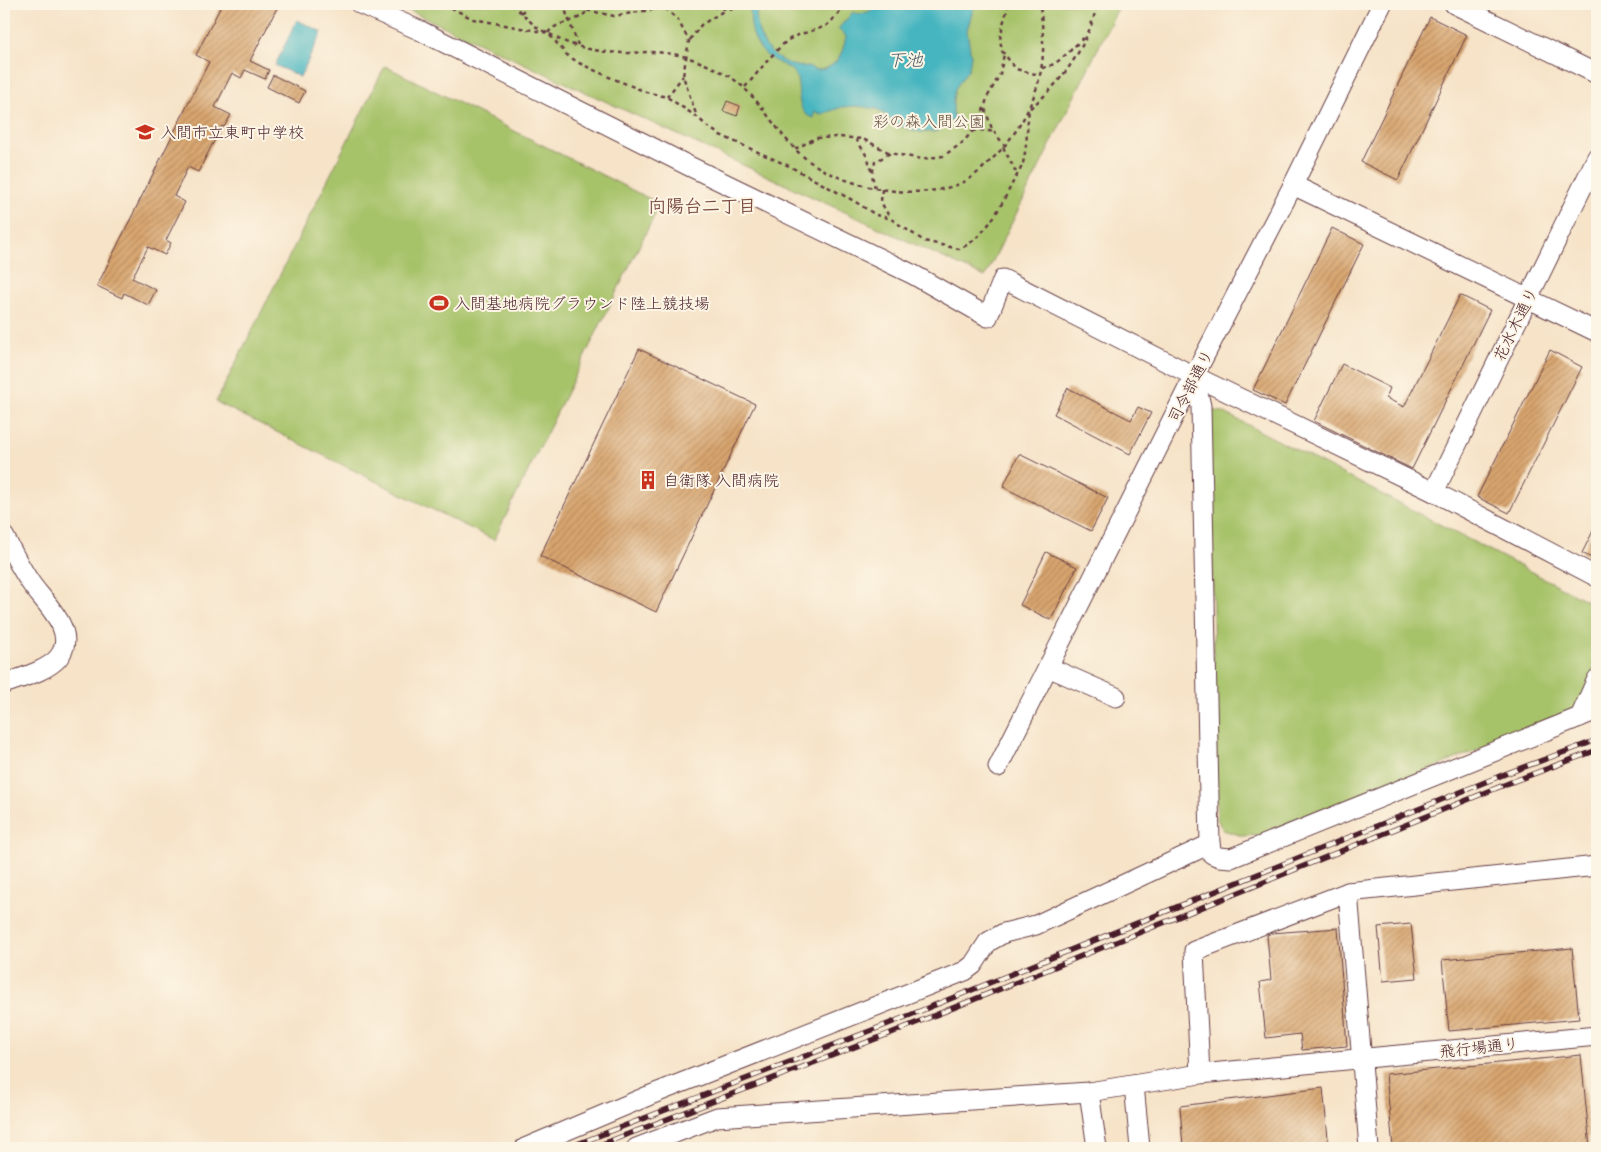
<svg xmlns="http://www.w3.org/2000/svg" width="1601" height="1152" font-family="'Indie Flower','Klee One',sans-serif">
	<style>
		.park { fill: #a7c36a; stroke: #78714a }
		.water { fill: #46b5c0; stroke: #486a76 }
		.building { fill: url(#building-hatch) }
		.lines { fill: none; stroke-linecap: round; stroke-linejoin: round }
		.minor-casing { stroke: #643c43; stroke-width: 21 }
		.path { stroke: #643c43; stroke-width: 2.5; stroke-dasharray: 4 4; stroke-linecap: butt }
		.minor { stroke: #fff; stroke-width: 19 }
		.rail-casing { stroke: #4a1f2b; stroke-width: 5.5 }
		.rail { stroke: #fcf5e5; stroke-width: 4; stroke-dasharray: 11; stroke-linecap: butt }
		.labels { text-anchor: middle; stroke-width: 4; stroke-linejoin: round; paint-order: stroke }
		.park-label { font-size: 16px; fill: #66503e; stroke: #fcf5e5 }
		.poi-label { font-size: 16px; fill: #4a1f2b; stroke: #fcf5e5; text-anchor: start }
		.street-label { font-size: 16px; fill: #4a1f2b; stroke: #fcf5e5 }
		.water-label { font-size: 18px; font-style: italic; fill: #485b67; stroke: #fcf5e5 }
		.neighbourhood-label { font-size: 18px; font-weight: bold; fill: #7c4e42; stroke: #fcf5e5 }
	</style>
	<defs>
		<pattern id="building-hatch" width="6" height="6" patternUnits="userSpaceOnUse" patternTransform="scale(1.25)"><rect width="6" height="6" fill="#d8a56e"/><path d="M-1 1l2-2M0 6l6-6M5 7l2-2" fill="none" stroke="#b1865b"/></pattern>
	</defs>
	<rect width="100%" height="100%" fill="#fcf5e5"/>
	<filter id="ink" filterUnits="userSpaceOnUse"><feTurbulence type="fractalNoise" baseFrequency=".02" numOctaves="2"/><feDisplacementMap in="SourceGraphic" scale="10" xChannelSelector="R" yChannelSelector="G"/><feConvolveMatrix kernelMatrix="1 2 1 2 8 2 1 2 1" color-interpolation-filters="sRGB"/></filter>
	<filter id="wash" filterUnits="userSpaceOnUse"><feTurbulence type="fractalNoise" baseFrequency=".0096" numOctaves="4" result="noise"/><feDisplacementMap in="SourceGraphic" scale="20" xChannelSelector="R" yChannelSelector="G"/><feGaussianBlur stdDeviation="1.12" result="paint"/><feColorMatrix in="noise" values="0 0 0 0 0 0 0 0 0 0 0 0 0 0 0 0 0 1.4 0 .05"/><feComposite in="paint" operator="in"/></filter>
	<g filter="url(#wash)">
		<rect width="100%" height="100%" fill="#f6e3c8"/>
		<g class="park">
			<path d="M395 4H1120L985 277Z"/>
			<path d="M385 66 660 204 494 540 216 402Z"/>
			<path d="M1209 410 1223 412 1597 606V664L1575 711 1266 835 1243 836 1223 830 1217 819Z"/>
		</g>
		<g class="water">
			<path d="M751 4H757C753 32 766 59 796 66 803 67 809 66 815 70 836 70 843 54 846 36L838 29 853 12C862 17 873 10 880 4H972L974 7 967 30 971 56 969 68 955 89 953 99V117L955 121H949L940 130 933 132H920L900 126 877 109 857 106 842 107 822 114 814 112V118C793 114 802 85 795 74 791 68 782 65 775 61 754 50 748 27 751 4Z"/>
			<path d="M297 20 322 32 300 77 275 65Z"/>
		</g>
		<g id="blocks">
			<g class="building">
				<path d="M222 4H279L250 61 269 70 265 79 245 70 241 78 232 73 215 107 231 115 224 127 222 126 198 172 188 167 174 196 185 202 166 240 171 243 165 255 148 247 132 278 156 290 148 305 124 293 122 298 97 286 209 62 196 55Z"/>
				<path d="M1430 17 1467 35 1398 180 1361 162Z"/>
				<path d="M273 75 305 91 299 103 267 87Z"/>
				<path d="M727 101 740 106 737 116 723 111Z"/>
				<path d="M1332 228 1364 244 1285 405 1253 390Z"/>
				<path d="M1460 295 1490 310 1412 469 1314 421 1342 364 1390 388 1386 398 1404 407Z"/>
				<path d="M639 349 755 404 656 612 540 556Z"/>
				<path d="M1550 350 1582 367 1509 513 1477 497Z"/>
				<path d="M1068 388 1131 420 1138 407 1151 413 1130 454 1054 414Z"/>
				<path d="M1019 454 1108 498 1091 531 1003 487Z"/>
				<path d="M1597 523V561L1582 553Z"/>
				<path d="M1046 552 1077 567 1051 620 1020 605Z"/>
				<path d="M1411 924 1417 978 1383 981 1378 927Z"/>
				<path d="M1338 928 1347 1046 1302 1050 1300 1034 1266 1038 1260 982 1271 980 1267 935 1272 933Z"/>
				<path d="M1572 948 1579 1019 1449 1031 1442 960Z"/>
				<path d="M1581 1055 1590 1148H1393L1386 1074Z"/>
				<path d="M1323 1088 1329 1148H1183L1180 1106Z"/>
			</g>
		</g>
	</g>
	<g filter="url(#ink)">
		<use href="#blocks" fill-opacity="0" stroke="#643c43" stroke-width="1"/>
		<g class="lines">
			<g class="minor-casing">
				<g id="minor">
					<path d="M360 4 421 31 689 166 914 275 988 317 1003 279 1194 376 1434 492 1597 577"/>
					<path d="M1454 4 1597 74"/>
					<path d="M1293 185 1597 332"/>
					<path d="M1194 376 1201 406 1210 844 1212 854 1219 857 1231 858 1597 710"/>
					<path d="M1434 492 1597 157"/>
					<path d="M4 536C12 551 20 567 30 582 43 602 80 632 58 658 47 671 20 678 4 684"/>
					<path d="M1048 667 1116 697"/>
					<path d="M1580 717 1597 679"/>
					<path d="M998 767 1194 376 1293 185 1382 4"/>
					<path d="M1348 892 1369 1148"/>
					<path d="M1200 1074 1194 951 1348 892 1597 866"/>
					<path d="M1134 1085 1140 1148"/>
					<path d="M1089 1092 1097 1148"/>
					<path d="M525 1148 648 1096 965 971 973 965 988 942 1004 933 1036 925 1210 844"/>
					<path d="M636 1148 717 1117 1089 1092 1200 1074 1597 1036"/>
				</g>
			</g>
			<g class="path">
				<path d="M444 4 473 19 548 33 567 55 579 63 609 77 646 92 667 97 697 117 708 127 720 135 789 166 854 201 876 215 891 219 924 241 959 249C985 238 1000 208 1012 184 1015 178 1021 170 1023 163 1027 146 1027 127 1029 109 1061 84 1089 45 1097 4"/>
				<path d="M512 4 535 26 545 32"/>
				<path d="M563 4 578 45"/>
				<path d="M564 4 576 8 614 16 668 7 704 5 726 9 772 4"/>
				<path d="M1009 4 1003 24 1000 39 1002 51 1016 69 1039 75"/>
				<path d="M665 8 678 20 689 41 683 76 697 117"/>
				<path d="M521 13 530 4"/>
				<path d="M548 33C557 20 577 24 587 11"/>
				<path d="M550 34C569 47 602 53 626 53 633 53 641 52 648 52 666 52 684 55 700 62 715 68 734 77 745 89 764 107 777 131 796 150 832 186 911 203 959 184 972 179 982 169 992 159 1023 130 1045 85 1043 41 1043 29 1041 16 1040 4"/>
				<path d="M690 40 701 25 725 10"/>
				<path d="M1042 68C1060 65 1071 48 1085 37"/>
				<path d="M745 87C759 72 771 54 787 41 799 32 815 32 827 25 834 20 840 11 845 4"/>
				<path d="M667 97 683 76"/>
				<path d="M985 109 992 129 1004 145"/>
				<path d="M972 131 980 130 995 132"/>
				<path d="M856 139 868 158 872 174"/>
				<path d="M1003 147 1017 174"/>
				<path d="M795 149 816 138 839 137 863 139 890 153 921 159 943 156 961 144 972 132 983 111 988 96 1000 74 1004 54"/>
				<path d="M875 188 872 175 875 162 890 153"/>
				<path d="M882 189 881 202 890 218"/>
			</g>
			<use href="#minor" class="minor"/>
			<g class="rail-casing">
				<g id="rail">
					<path d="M567 1148 888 1024 1505 774 1597 740"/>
					<path d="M592 1148 891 1033 1509 783 1597 750"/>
				</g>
			</g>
			<use href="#rail" class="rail"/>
		</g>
	</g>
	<defs>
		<g id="school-bare" transform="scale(1.5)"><path d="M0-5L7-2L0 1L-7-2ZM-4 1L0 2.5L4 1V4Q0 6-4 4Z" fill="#c8321e" stroke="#fcf5e5" stroke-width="2.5" paint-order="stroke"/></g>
		<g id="stadium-bare" transform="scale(1.5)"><path d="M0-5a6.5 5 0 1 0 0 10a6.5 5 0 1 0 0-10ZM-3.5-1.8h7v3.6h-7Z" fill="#c8321e" stroke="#fcf5e5" stroke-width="2.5" paint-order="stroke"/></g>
		<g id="building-bare" transform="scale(1.5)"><path d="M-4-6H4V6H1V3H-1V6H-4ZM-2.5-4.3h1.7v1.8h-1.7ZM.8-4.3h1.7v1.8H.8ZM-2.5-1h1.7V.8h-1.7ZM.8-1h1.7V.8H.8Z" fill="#c8321e" stroke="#fcf5e5" stroke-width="2.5" paint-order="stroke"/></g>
	</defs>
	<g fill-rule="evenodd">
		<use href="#school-bare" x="145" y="132"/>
		<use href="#stadium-bare" x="439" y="303"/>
		<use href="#building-bare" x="648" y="480"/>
	</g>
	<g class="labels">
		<g class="park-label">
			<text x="929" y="127">彩の森入間公園</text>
		</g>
		<g class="poi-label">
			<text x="160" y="138">入間市立東町中学校</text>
			<text x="454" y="309">入間基地病院グラウンド陸上競技場</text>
			<text x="663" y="486">自衛隊 入間病院</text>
		</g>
		<g class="street-label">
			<text transform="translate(1515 324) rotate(-64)" y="6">花水木通り</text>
			<text transform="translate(1190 386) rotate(-63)" y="6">司令部通り</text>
			<text transform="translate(1479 1047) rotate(-6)" y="6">飛行場通り</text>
		</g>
		<g class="water-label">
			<text x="905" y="66">下池</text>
		</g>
		<g class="neighbourhood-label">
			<text x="702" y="212">向陽台二丁目</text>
		</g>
	</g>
	<rect width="1601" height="1152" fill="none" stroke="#fcf5e5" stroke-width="20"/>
</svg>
